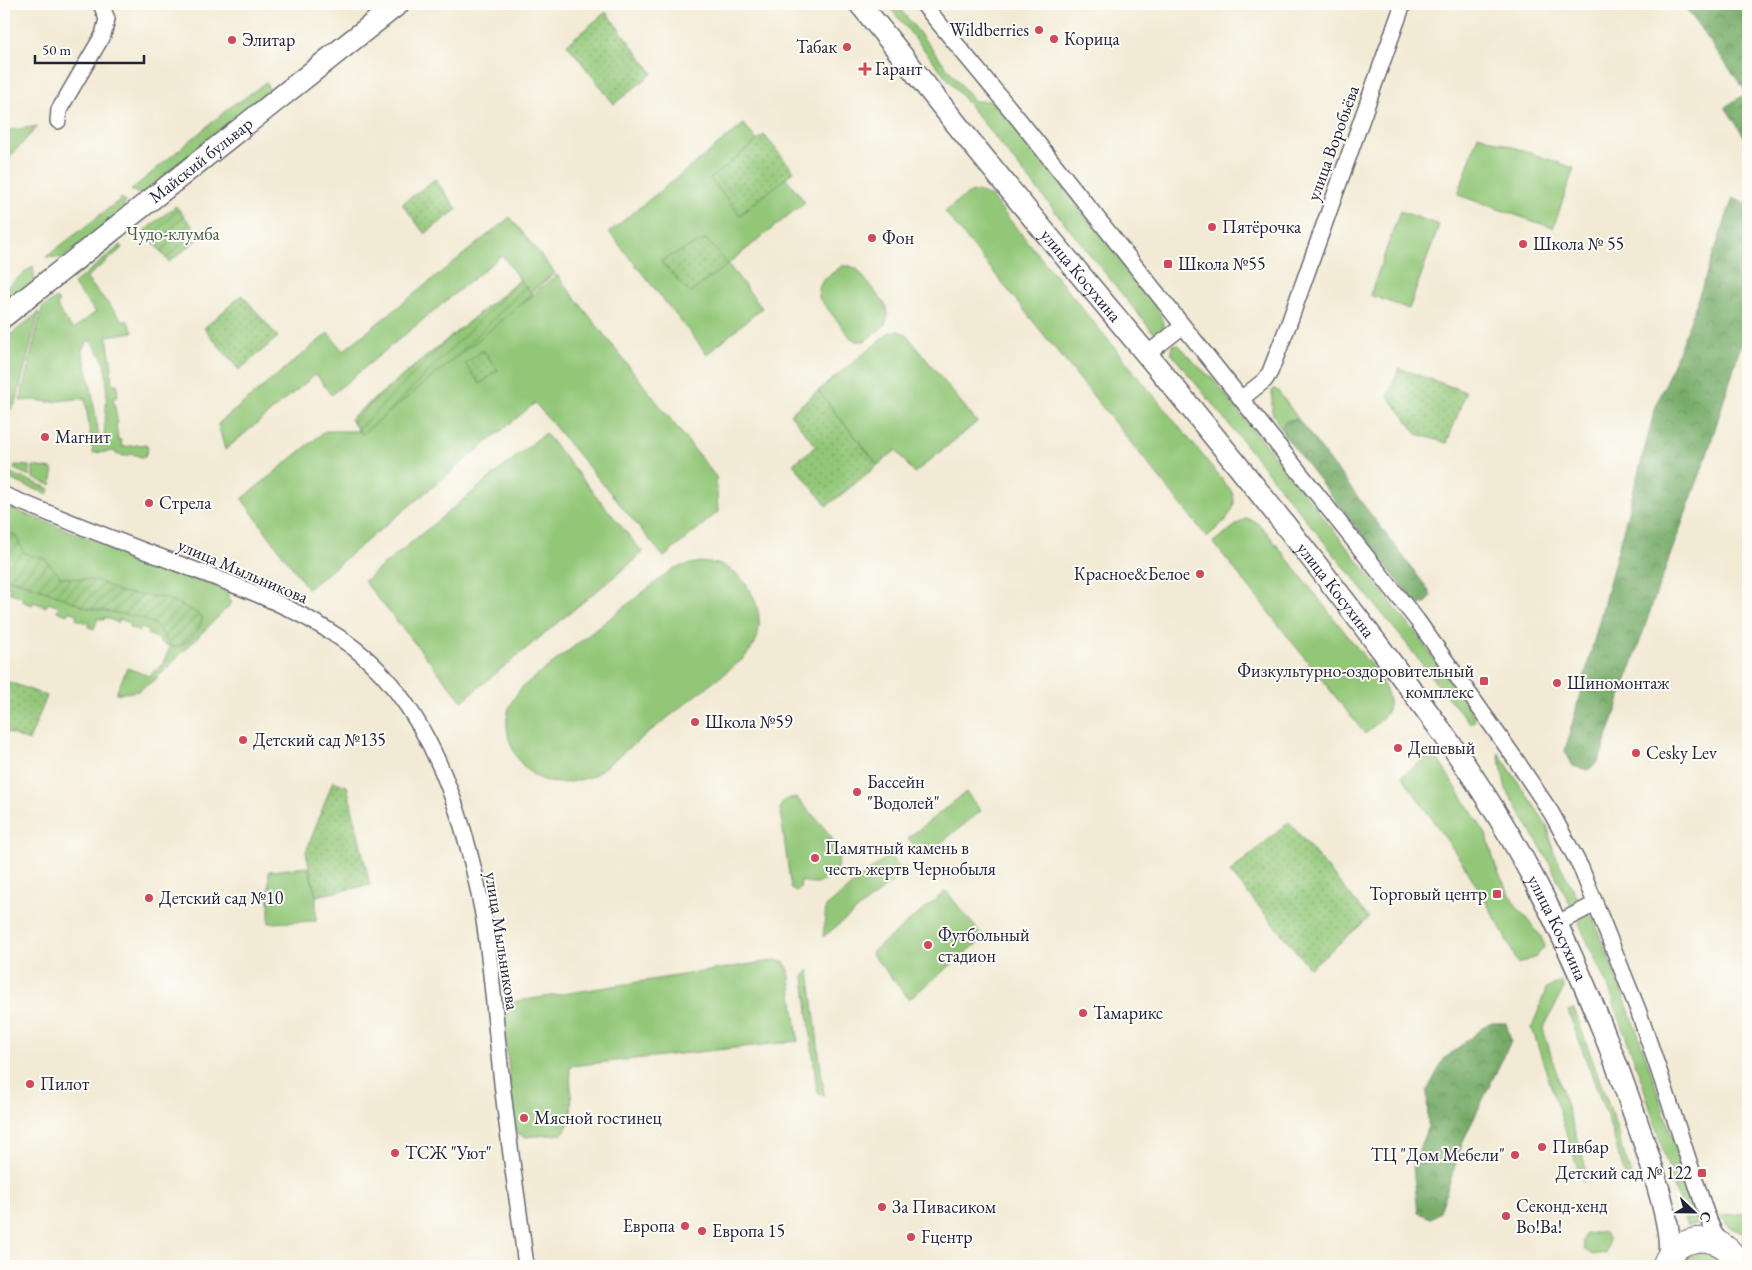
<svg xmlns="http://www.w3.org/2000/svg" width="1752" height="1270" font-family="'EB Garamond',serif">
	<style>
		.grass { fill: #93c778; stroke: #5a745a; fill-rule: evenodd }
		.forest { fill: url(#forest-crowns); stroke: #4c6752 }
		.park { fill: url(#park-dots); stroke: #5a745a }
		.garden { fill: url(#garden-furrows); stroke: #5a745a }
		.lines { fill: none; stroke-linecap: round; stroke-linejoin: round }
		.minor-casing { stroke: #6b6871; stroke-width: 18 }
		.secondary-casing { stroke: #6b6871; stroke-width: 24 }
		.primary-casing { stroke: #6b6871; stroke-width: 26 }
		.minor { stroke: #fff; stroke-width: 15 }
		.secondary { stroke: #fff; stroke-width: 21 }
		.primary { stroke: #fff; stroke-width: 24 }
		.poi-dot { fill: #d1495b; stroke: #fdfcf7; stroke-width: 2 }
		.labels { text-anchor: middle; stroke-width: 4; stroke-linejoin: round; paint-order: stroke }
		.poi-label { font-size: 18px; fill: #22223b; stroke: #fdfcf7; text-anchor: start }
		.street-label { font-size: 18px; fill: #22223b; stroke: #fdfcf7 }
		.park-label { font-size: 18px; fill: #4a5c50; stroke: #fdfcf7 }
	</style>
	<defs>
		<pattern id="forest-crowns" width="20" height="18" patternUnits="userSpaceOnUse" patternTransform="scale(1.25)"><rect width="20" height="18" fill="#76ac68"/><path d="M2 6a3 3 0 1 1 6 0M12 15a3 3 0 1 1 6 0" fill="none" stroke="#608c57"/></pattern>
		<pattern id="park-dots" width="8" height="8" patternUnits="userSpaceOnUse" patternTransform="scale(1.25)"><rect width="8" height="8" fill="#93c778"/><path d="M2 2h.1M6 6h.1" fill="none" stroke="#78a164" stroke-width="1.8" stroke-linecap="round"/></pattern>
		<pattern id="garden-furrows" width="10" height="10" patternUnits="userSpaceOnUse" patternTransform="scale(1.25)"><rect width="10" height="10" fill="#93c778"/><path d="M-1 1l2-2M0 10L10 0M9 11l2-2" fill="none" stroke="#78a164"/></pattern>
	</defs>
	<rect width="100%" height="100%" fill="#fdfcf7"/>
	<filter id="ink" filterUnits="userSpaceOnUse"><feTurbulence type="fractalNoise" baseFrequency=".02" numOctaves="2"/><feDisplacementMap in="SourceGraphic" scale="10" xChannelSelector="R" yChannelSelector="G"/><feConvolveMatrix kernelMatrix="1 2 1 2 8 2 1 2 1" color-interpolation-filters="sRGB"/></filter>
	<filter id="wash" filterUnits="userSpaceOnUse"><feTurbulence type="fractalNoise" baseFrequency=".0096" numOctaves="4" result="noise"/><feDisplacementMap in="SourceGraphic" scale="20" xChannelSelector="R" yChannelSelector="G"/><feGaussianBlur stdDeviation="1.12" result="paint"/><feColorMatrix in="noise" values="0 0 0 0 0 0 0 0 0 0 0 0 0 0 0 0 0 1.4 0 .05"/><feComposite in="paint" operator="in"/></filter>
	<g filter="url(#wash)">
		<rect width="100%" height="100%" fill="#f2ead4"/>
		<g class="grass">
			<path d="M781 4H802L789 14Z"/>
			<path d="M887 4H896L974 101H996L1156 306C1160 316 1168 327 1159 335L1152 331Z"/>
			<path d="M266 82 270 92 141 195 131 190 235 103 239 102Z"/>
			<path d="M744 124 805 202 728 264 762 308 707 354 609 232Z"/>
			<path d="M38 126 4 163V131Z"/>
			<path d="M1478 135 1574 168 1553 228 1458 195Z"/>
			<path d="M978 191 990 196 996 203 1230 489C1243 509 1221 524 1207 537L945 212C955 204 965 193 978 191Z"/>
			<path d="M122 198 125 202 122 211 63 258 46 257Z"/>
			<path d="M1400 211 1439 225 1409 309 1370 295Z"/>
			<path d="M510 217 555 273 400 398 557 275 716 477 718 512 664 557 535 403 308 589 242 499 325 431H359L350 419 520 280 502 255 331 395 316 374 225 450 218 424 328 333 343 351Z"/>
			<path d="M114 240 118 242 71 280V276Z"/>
			<path d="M121 245 122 247 120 250 86 278 124 322 127 320 134 332 107 336 112 369H111L112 384H117L118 397 113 398 118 423 116 424 118 440H121L122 447 146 444 148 449 144 458 133 454 123 456 116 454 115 451 93 453 85 398 48 402 34 400 20 401 42 308 56 298 59 302 57 306 63 317 73 329 96 312 73 284ZM89 340C96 347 103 357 105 367 109 388 105 415 104 436L102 439 99 437 91 387 82 349Z"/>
			<path d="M33 266 35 282 4 306V289Z"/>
			<path d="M842 266H850L857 269 887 307 888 316 885 325 865 341H857L851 338 819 298V288L823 280Z"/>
			<path d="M47 295 51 296 4 334V327L41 297Z"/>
			<path d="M39 312 16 403 7 414 4 412V340Z"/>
			<path d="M898 331 906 334 977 422 914 473 896 450 878 465 818 391 890 332Z"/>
			<path d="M1174 345H1179L1196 364 1214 380 1417 635 1476 719 1471 724 1442 691 1406 643 1171 353V348Z"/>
			<path d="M1274 389 1278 391 1302 424 1295 419 1282 426 1284 435 1272 412V391Z"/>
			<path d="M545 433 643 553 462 701 364 581Z"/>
			<path d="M4 440H7L9 462 10 465 6 466 4 465Z"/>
			<path d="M15 465 30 466V476L14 469Z"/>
			<path d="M33 466 52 469 53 474 51 485 33 478Z"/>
			<path d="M6 471 50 489 47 494 4 477V473Z"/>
			<path d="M4 506 226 590 232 603 156 679 138 691 116 694 127 668 149 676 162 665 170 647 160 642V639L147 634 149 631 140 627 139 631 129 627 130 623 120 619 118 623 105 617 104 620 98 618 94 629 88 627 89 624 76 619 77 614 69 611 67 615 57 611 59 607 48 603 46 607 34 602 32 605 22 601 23 598 9 592 11 588 4 585Z"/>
			<path d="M1246 518 1256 522 1264 529 1376 672C1396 706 1394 709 1365 734L1213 542Z"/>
			<path d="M700 562C709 563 718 563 726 567 752 581 767 616 755 643 752 649 747 654 743 659L593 776C580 780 565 785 551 782 521 777 502 740 508 712 510 703 516 695 521 688L674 568Z"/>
			<path d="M1433 752 1487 836 1496 868 1516 906 1540 935 1545 946 1536 957 1518 964 1499 925 1466 868 1402 776Z"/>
			<path d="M1498 752 1547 825 1554 853 1579 901 1578 906 1572 908 1547 858 1506 789Z"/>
			<path d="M966 792 981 811 923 857 908 838Z"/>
			<path d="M789 798H795L800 801C816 820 854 851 832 875 824 885 812 884 801 881L800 889 796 892 791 889 780 808 783 802Z"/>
			<path d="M889 855 904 873 823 937 826 907Z"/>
			<path d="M308 867 316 896V921L269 923V871Z"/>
			<path d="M946 891 984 938 909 999 871 953Z"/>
			<path d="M1589 913 1595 923 1640 1039 1699 1219 1696 1224 1689 1226 1686 1224 1684 1219 1643 1085 1609 989 1579 924 1580 918Z"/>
			<path d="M777 960 784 962 789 970 798 1041 570 1066C569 1088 578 1117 562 1134L524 1137 515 1131 503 1014 506 1007 512 1002Z"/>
			<path d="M809 970 824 1095 819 1093 817 1090 804 977 807 972Z"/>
			<path d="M1561 981 1564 988 1543 1029 1589 1178 1582 1181 1532 1028 1546 989Z"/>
			<path d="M1574 1009 1613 1117 1634 1185 1627 1182 1608 1119 1568 1011Z"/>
			<path d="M1748 1213V1236L1728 1226 1720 1216Z"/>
			<path d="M1604 1232C1611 1239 1608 1244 1605 1253L1593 1255 1585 1250 1583 1241 1585 1234Z"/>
			<path d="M1697 1253C1709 1252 1717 1256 1723 1266H1680L1687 1257Z"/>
		</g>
		<g class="forest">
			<path d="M1683 4H1748V142L1725 107 1747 93Z"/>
			<path d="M1733 198 1748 205V322L1706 458 1656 594 1599 761 1588 770 1573 766 1565 751 1655 409 1688 327Z"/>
			<path d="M1295 419 1302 424 1427 588 1431 595 1427 602 1420 605 1415 603 1284 435 1282 426 1286 421Z"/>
			<path d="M1489 1023H1506L1511 1041 1463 1141 1440 1212 1431 1218 1418 1213 1413 1167 1428 1126 1427 1091 1444 1059Z"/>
		</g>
		<g class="park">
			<path d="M606 12 653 73 614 104 567 44Z"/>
			<path d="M764 135 794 171 740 215 710 179Z"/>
			<path d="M435 179 457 209 425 234 402 204Z"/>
			<path d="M706 239 728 264 690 293 660 261Z"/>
			<path d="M242 295 278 337 239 370 204 328Z"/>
			<path d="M483 350 498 370 480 384 465 364Z"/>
			<path d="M1399 368 1466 392 1447 443 1417 434 1388 396Z"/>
			<path d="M818 391 878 465 827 506 793 464 816 446 790 414Z"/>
			<path d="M4 680 47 696 29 741 4 731Z"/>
			<path d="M333 781 347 786 370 885 316 896 306 852Z"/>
			<path d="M1289 822 1369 918 1310 968 1230 872Z"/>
		</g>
		<g class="garden">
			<path d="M176 206 201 237 169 262 144 231Z"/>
			<path d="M520 280 533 295 362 434 350 419Z"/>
			<path d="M4 531 15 535 24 553 45 559 61 577 99 581 119 592 166 598 195 612 202 617C201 632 185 648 171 647L157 626 139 617 87 608 50 592 4 577Z"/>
		</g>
	</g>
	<g filter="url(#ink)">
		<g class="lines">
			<g class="minor-casing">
				<g id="minor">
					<path d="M923 4 1020 121 1417 620 1514 757 1552 814 1581 868 1638 1010 1660 1074 1706 1213 1715 1234 1724 1246"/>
					<path d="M58 121 59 110 103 35 107 19 101 4"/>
					<path d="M1147 354 1183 326"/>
					<path d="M1241 399 1265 380 1270 372 1289 323 1403 4"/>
					<path d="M4 495C62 519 120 542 179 564 235 585 290 604 340 638 427 695 465 816 483 914 492 967 495 1021 501 1074 508 1139 518 1202 526 1266"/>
					<path d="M1556 924 1595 904"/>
				</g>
			</g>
			<g class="secondary-casing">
				<g id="secondary">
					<path id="s1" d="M860 4C905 58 948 115 993 169 1049 238 1106 305 1163 374 1238 465 1313 558 1384 653 1425 708 1466 763 1501 821 1559 917 1602 1020 1638 1125 1647 1152 1676 1232 1668 1257"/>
					<path id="s2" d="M4 316 398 4"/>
				</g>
			</g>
			<g class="primary-casing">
				<path id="primary" d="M1664 1266C1676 1231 1727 1231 1738 1266"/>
			</g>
			<use href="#minor" class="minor"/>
			<use href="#secondary" class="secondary"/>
			<use href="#primary" class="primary"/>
		</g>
	</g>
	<g class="poi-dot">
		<circle cx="1039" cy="30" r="5"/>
		<circle cx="1054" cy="39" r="5"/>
		<circle cx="232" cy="40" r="5"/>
		<circle cx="847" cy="47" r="5"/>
		<path d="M862.5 61.5h5v5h5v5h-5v5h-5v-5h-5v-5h5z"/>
		<circle cx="1212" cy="227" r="5"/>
		<circle cx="872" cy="238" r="5"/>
		<circle cx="1523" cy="244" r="5"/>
		<rect x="1163" y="259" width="10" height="10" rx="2.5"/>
		<circle cx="45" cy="437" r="5"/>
		<circle cx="149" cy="503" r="5"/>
		<circle cx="1200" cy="574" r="5"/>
		<rect x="1479" y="676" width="10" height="10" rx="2.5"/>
		<circle cx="1557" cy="683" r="5"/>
		<circle cx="695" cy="722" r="5"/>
		<circle cx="243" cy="740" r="5"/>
		<circle cx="1398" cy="748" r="5"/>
		<circle cx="1636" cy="753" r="5"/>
		<circle cx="857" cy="792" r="5"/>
		<circle cx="815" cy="858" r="5"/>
		<rect x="1492" y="889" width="10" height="10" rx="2.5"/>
		<circle cx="149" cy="898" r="5"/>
		<circle cx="928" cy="945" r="5"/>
		<circle cx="1083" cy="1013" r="5"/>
		<circle cx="30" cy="1084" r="5"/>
		<circle cx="524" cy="1118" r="5"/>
		<circle cx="1542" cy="1147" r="5"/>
		<circle cx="395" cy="1153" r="5"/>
		<circle cx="1515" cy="1155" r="5"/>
		<rect x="1697" y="1168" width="10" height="10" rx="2.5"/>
		<circle cx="882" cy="1207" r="5"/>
		<circle cx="1506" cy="1216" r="5"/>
		<circle cx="685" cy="1226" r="5"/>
		<circle cx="702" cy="1231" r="5"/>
		<circle cx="911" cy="1237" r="5"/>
	</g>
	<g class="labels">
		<g class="poi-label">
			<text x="1029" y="36" text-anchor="end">Wildberries</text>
			<text x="1064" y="45">Корица</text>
			<text x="242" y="46">Элитар</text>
			<text x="837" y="53" text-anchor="end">Табак</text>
			<text x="875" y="75">Гарант</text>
			<text x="1222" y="233">Пятёрочка</text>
			<text x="882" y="244">Фон</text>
			<text x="1533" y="250">Школа № 55</text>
			<text x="1178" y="270">Школа №55</text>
			<text x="55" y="443">Магнит</text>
			<text x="159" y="509">Стрела</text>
			<text x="1190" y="580" text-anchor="end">Красное&amp;Белое</text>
			<text x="1474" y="677" text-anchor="end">Физкультурно-оздоровительный<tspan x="1474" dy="21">комплекс</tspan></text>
			<text x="1567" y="689">Шиномонтаж</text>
			<text x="705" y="728">Школа №59</text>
			<text x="253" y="746">Детский сад №135</text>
			<text x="1408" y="754">Дешевый</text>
			<text x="1646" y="759">Cesky Lev</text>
			<text x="867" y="788">Бассейн<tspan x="867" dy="21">"Водолей"</tspan></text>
			<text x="825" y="854">Памятный камень в<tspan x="825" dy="21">честь жертв Чернобыля</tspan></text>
			<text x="1487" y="900" text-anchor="end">Торговый центр</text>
			<text x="159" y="904">Детский сад №10</text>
			<text x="938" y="941">Футбольный<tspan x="938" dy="21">стадион</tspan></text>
			<text x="1093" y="1019">Тамарикс</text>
			<text x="40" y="1090">Пилот</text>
			<text x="534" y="1124">Мясной гостинец</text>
			<text x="1552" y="1153">Пивбар</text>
			<text x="405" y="1159">ТСЖ "Уют"</text>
			<text x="1505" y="1161" text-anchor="end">ТЦ "Дом Мебели"</text>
			<text x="1692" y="1179" text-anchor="end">Детский сад № 122</text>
			<text x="1516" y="1212">Секонд-хенд<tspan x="1516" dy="21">Во!Ва!</tspan></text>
			<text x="892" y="1213">За Пивасиком</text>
			<text x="675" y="1232" text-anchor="end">Европа</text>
			<text x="712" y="1237">Европа 15</text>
			<text x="921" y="1243">Fцентр</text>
		</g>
		<g class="street-label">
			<text transform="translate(1333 143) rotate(-70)" y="6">улица Воробьёва</text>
			<text dy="6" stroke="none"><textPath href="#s2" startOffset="251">Майский бульвар</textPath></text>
			<text dy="6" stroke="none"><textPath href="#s1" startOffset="350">улица Косухина</textPath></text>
			<text transform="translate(243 571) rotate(23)" y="6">улица Мыльникова</text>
			<text dy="6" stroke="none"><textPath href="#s1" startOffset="755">улица Косухина</textPath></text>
			<text dy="6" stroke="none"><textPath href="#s1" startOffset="1160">улица Косухина</textPath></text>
			<text transform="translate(502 941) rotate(81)" y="6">улица Мыльникова</text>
		</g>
		<g class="park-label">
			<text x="173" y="240">Чудо-клумба</text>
		</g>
	</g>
	<rect width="1752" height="1270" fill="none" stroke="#fdfcf7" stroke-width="20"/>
	<g transform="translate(1694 1212) rotate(112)" stroke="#fdfcf7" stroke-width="4" paint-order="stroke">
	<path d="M0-4L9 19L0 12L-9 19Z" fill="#22223b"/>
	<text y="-8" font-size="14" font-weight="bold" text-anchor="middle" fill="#22223b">С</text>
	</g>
	<path d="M35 55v8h109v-8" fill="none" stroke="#22223b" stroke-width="2.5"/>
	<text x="42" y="55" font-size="15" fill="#22223b" stroke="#fdfcf7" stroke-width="4" paint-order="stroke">50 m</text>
</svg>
